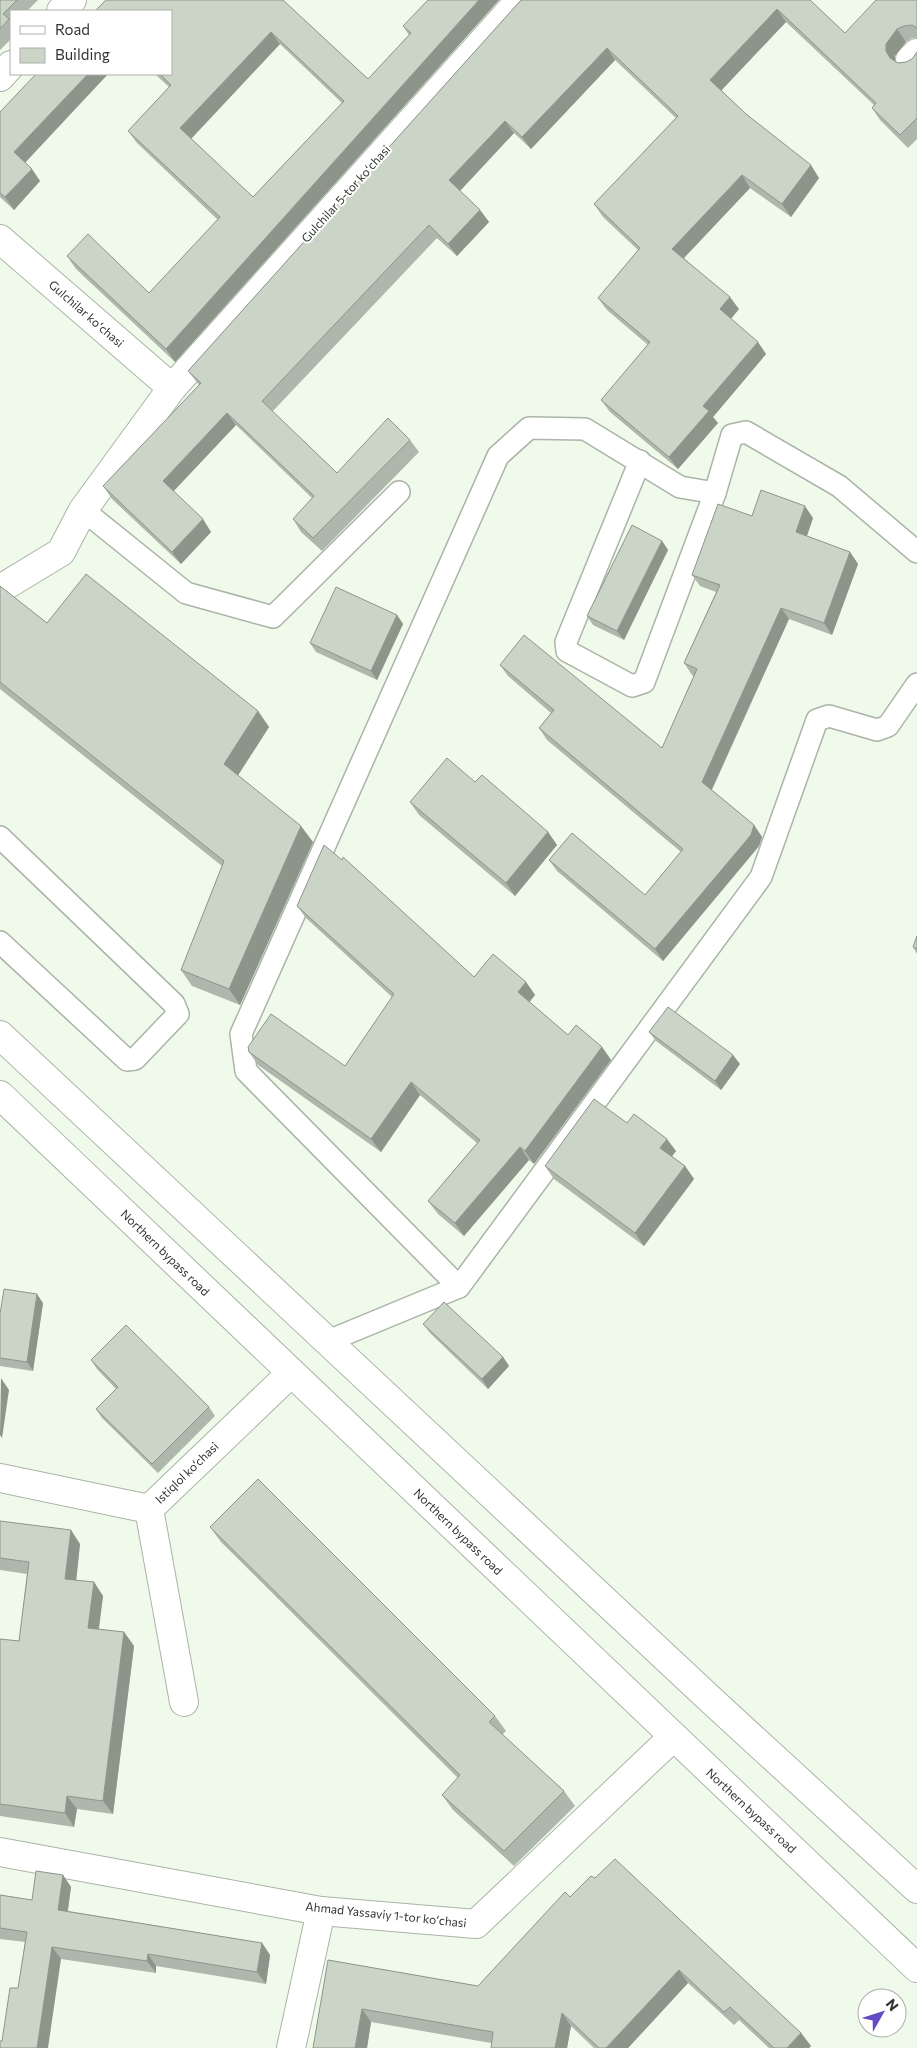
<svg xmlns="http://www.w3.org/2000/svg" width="917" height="2048" font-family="Commissioner,sans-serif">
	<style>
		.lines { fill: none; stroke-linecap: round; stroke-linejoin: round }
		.service-casing { stroke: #aab4a7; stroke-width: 24 }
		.minor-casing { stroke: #aab4a7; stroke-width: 30 }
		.primary-casing { stroke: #aab4a7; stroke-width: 30 }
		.service { stroke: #fff; stroke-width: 21 }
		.minor { stroke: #fff; stroke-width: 28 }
		.primary { stroke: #fff; stroke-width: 28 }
		.wall { fill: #aeb7ab; fill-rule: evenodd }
		.shaded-wall { fill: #8d958b }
		.building { fill: #cad5c7; stroke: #8d958b; fill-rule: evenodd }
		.labels { text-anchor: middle; stroke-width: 4; stroke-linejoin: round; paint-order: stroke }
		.street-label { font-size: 12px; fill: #30352f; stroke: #fff }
	</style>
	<rect width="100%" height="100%" fill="#effaeb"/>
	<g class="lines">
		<g class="service-casing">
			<g id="service">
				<path d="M640 461 566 642 567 651 632 686 644 682 715 493"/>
				<path d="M83 510 186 593 273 617 399 492"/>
				<path d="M0 837 174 1004 178 1014 135 1059 127 1060 0 942"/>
				<path d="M459 1287 246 1071 241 1034 498 456 529 428 585 429 680 487 715 493 732 435 746 432 839 486 917 552"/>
				<path d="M326 1342 459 1287 761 877 817 720 829 716 877 730 888 726 917 684"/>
			</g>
		</g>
		<g class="minor-casing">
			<g id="minor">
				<path d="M61 11 72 0"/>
				<path d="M910 60 917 53"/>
				<path d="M0 77 11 65"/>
				<path d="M0 239 172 388"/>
				<path d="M0 589 61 552 83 510 172 388 520 0"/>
				<path d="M0 1478 149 1509 291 1373"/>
				<path d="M149 1509 184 1702"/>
				<path d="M0 1852 321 1911 476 1924 673 1737"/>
				<path d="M291 2048 321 1911"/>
			</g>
		</g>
		<g class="primary-casing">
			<g id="primary">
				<path d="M0 1035 711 1700 917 1889"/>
				<path d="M0 1095 917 1968"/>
			</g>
		</g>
		<use href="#service" class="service"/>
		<use href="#minor" class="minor"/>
		<use href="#primary" class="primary"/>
	</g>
	<g class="wall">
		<path d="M0 0H38L27 11H11V39L0 50Z"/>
		<path d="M283 0 368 79 409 35 403 26 499 0 175 362 76 269 67 256 149 293 218 220 137 143 128 131 169 87 155 74H171ZM280 44 342 103 253 197 191 139Z"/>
		<path d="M521 0H810L845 33 917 0V38H912L906 42 895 56V61L898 63 906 62 912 59 917 52V139L908 148 880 120 872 108 874 105 786 22 721 90 746 114 819 178 791 217 750 188 684 258 739 309 731 319 766 354 713 417 718 423 678 469 610 412 601 400 648 345 607 310 598 298 638 250 603 217 594 204 676 118 615 60 531 149 514 133 460 191 480 210 489 222 457 256 437 238 272 412 337 473 410 440 419 452 322 551 301 532 293 519 312 498 236 425 173 491 211 532 181 564 112 499 103 486 199 385 188 371Z"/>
		<path d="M108 74 25 162 40 181 14 210 0 197V112Z"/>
		<path d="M752 516 813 518 807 536 850 552 858 564 832 635 789 619 712 790 754 825 762 837 759 846 663 961 557 871 549 860 645 895 681 852 547 740 539 728 551 713 508 676 500 665 662 748 694 676 692 675 684 663 716 592 700 586 692 575Z"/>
		<path d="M662 541 668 550 624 640 593 625 587 616Z"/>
		<path d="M0 586 47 623 258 711 269 727 238 775 313 842 240 1005 192 986 181 970 222 866 0 689Z"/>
		<path d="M397 615 403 624 377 680 316 652 310 643Z"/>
		<path d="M475 782 548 832 557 845 515 896 419 815 410 802Z"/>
		<path d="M297 906 474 977 526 982 535 995 529 1002 568 1035 602 1047 611 1060 534 1164 529 1160 464 1236 438 1214 428 1201 477 1143 420 1095 381 1152 258 1065 249 1052 345 1066 392 997 306 918Z"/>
		<path d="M917 936V954L913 947Z"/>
		<path d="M649 1032 740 1064 721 1090 656 1041Z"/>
		<path d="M627 1123 676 1151 672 1156 685 1166 694 1179 644 1246 554 1179 545 1166Z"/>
		<path d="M43 1303 33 1371 0 1366V1314Z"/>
		<path d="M423 1324 503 1357 509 1366 488 1389 430 1333Z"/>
		<path d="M91 1360 209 1407 215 1416 158 1473 102 1418 96 1409 116 1389 97 1369Z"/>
		<path d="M0 1521 80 1544 76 1580 94 1582 103 1596 99 1629 124 1632 134 1646 113 1814 77 1809 74 1827 0 1816V1639L19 1641 27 1574 0 1570Z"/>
		<path d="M210 1527 495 1716 506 1731 502 1735 564 1791 575 1806 514 1866 453 1810 442 1795 458 1778 221 1542Z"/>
		<path d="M63 1875 71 1887 68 1911 262 1943 270 1955 266 1984 156 1966V1973L61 1959 2 2041 18 1988 25 1942 0 1939V1895L32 1900Z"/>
		<path d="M570 1897 801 2033 811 2046 809 2048H769L739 2020 734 2025 688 1983 628 2048H594L571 2026 567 2048H491V2043L371 2022 367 2048 328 1960 478 1986Z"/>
	</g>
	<g class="shaded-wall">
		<path d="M479 0H499L175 362 166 349Z"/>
		<path d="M777 9 786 22 719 93 710 80Z"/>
		<path d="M897 29 906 42 895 56V64L890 58 886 51V44Z"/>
		<path d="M271 32 280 44 189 141 180 128Z"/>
		<path d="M607 48 615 60 531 149 522 137Z"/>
		<path d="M88 74H108L23 165 14 152Z"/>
		<path d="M505 121 514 133 458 193 449 180Z"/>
		<path d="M811 165 819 178 791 217 782 204Z"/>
		<path d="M32 169 40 181 14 210 5 197Z"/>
		<path d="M742 175 750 188 681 261 672 249Z"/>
		<path d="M480 210 489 222 457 256 448 244Z"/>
		<path d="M730 297 739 309 728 322 720 309Z"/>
		<path d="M758 342 766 354 713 417 718 423 678 469 669 457 703 406Z"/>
		<path d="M227 413 236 425 171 494 163 481Z"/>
		<path d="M805 506 813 518 804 544 796 532Z"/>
		<path d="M203 519 211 532 181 564 172 552Z"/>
		<path d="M662 541 668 550 624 640 617 631Z"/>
		<path d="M850 552 858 564 832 635 824 623Z"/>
		<path d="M781 608 789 619 710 793 702 782Z"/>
		<path d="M397 615 403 624 377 680 371 671Z"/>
		<path d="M258 711 269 727 235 780 224 764Z"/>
		<path d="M754 825 762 837 759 846 663 961 655 949Z"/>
		<path d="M301 826 313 842 240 1005 229 989Z"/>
		<path d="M548 832 557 845 515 896 506 883Z"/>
		<path d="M526 982 535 995 527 1005 518 992Z"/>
		<path d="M602 1047 611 1060 534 1164 525 1151Z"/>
		<path d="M733 1055 740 1064 721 1090 715 1081Z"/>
		<path d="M411 1082 420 1095 381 1152 371 1139Z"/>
		<path d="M667 1139 676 1151 669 1160 660 1148Z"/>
		<path d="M520 1147 529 1160 464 1236 455 1223Z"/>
		<path d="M685 1166 694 1179 644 1246 635 1233Z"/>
		<path d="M37 1294 43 1303 33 1371 27 1362Z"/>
		<path d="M503 1357 509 1366 488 1389 482 1379Z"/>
		<path d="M1 1378 9 1390 2 1438 0 1435Z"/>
		<path d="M71 1530 80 1544 75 1592 65 1579Z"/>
		<path d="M94 1582 103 1596 97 1641 88 1628Z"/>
		<path d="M124 1632 134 1646 113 1814 103 1801Z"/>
		<path d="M67 1796 77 1809 74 1827 65 1813Z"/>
		<path d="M63 1875 71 1887 66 1922 58 1910Z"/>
		<path d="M262 1943 270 1955 266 1984 257 1972Z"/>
		<path d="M52 1947 61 1959 48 2048H37Z"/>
		<path d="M148 1954 156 1966V1973L147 1961Z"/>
		<path d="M679 1970 688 1983 628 2048H606Z"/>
		<path d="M362 2009 371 2022 367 2048H355Z"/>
		<path d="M562 2013 571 2026 567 2048H555Z"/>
		<path d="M801 2033 811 2046 809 2048H787Z"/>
	</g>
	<g class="building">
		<path d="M0 0H17L3 14 9 19 0 29Z"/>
		<path d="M106 0H283L368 79 411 33 403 26 428 0H479L166 349 67 256 88 234 149 293 220 217 128 131 171 85 160 74H171V11H95ZM271 32 344 101 253 197 180 128Z"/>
		<path d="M521 0H810L845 33 876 0H917V28L912 25 904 26 897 29 886 44V51L890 58 898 63 906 62 912 59 917 52V118L900 135 872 108 876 103 777 9 710 80 746 114 811 165 782 204 742 175 672 249 730 297 720 309 758 342 703 406 709 411 669 457 601 400 650 342 598 298 640 248 594 204 678 116 607 48 522 137 505 121 449 180 480 210 448 244 429 225 262 401 337 473 388 418 410 440 313 538 293 519 314 496 227 413 163 481 203 519 172 552 103 486 201 383 188 371Z"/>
		<path d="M36 74H88L14 152 32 169 5 197 0 193V112Z"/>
		<path d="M761 490 805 506 796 532 850 552 824 623 781 608 702 782 754 825 751 835 655 949 549 860 572 833 645 895 683 849 539 728 554 710 500 665 524 635 662 748 697 669 684 663 720 585 692 575 718 504 752 516Z"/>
		<path d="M632 525 662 541 617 631 587 616Z"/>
		<path d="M86 574 258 711 224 764 301 826 229 989 181 970 224 861 0 682V586L47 623Z"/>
		<path d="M336 587 397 615 371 671 310 643Z"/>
		<path d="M447 758 475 782 482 775 548 832 506 883 410 802Z"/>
		<path d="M324 845 342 860 343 857 474 977 493 954 526 982 518 992 568 1035 576 1025 602 1047 525 1151 520 1147 455 1223 428 1201 480 1140 411 1082 371 1139 249 1052 248 1047 271 1014 345 1066 394 994 297 906Z"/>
		<path d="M917 936V949L913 947Z"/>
		<path d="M668 1007 733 1055 715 1081 649 1032Z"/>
		<path d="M594 1099 627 1123 634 1114 667 1139 660 1148 685 1166 635 1233 545 1166Z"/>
		<path d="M4 1289 37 1294 27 1362 0 1358V1314Z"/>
		<path d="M444 1302 503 1357 482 1379 423 1324Z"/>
		<path d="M126 1325 209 1407 152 1464 96 1409 118 1387 91 1360Z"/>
		<path d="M258 1479 495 1716 489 1722 564 1791 504 1851 442 1795 460 1775 210 1527Z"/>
		<path d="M0 1521 71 1530 65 1579 94 1582 88 1628 124 1632 103 1801 67 1796 65 1813 0 1804V1639L19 1641 29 1562 0 1558Z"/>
		<path d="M615 1859 801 2033 787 2048H774L730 2007 724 2012 679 1970 606 2048H599L562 2013 555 2048H491L493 2032 362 2009 355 2048H313L328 1960 478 1986 565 1892 570 1897 591 1876 595 1878Z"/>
		<path d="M36 1871 63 1875 58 1910 262 1943 257 1972 148 1954 147 1961 52 1947 37 2048H0V2041H2L10 1988H18L27 1932 0 1928V1895L32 1900Z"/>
	</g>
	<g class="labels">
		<g class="street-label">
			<text transform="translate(346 194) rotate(-48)" y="4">Gulchilar 5-tor koʻchasi</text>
			<text transform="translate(86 314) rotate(41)" y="4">Gulchilar koʻchasi</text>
			<text transform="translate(165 1253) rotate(44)" y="4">Northern bypass road</text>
			<text transform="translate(187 1473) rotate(-44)" y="4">Istiqlol ko‘chasi</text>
			<text transform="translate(458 1532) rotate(44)" y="4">Northern bypass road</text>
			<text transform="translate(751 1811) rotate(43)" y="4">Northern bypass road</text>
			<text transform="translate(386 1915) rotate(6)" y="4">Ahmad Yassaviy 1-tor koʻchasi</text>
		</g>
	</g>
	<rect x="10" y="10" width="162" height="65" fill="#ffffff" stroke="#acaeac"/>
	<rect x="20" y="26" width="25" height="8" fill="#ffffff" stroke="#acaeac"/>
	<text x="55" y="35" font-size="15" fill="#30352f">Road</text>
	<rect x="20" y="48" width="25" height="15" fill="#cad5c7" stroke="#acaeac"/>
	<text x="55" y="60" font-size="15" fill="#30352f">Building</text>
	<g transform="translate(882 2013) rotate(51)"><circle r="24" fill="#ffffff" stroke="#acaeac"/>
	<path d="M0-4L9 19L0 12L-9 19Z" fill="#644ac3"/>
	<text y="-8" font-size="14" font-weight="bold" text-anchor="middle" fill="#30352f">N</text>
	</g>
</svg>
